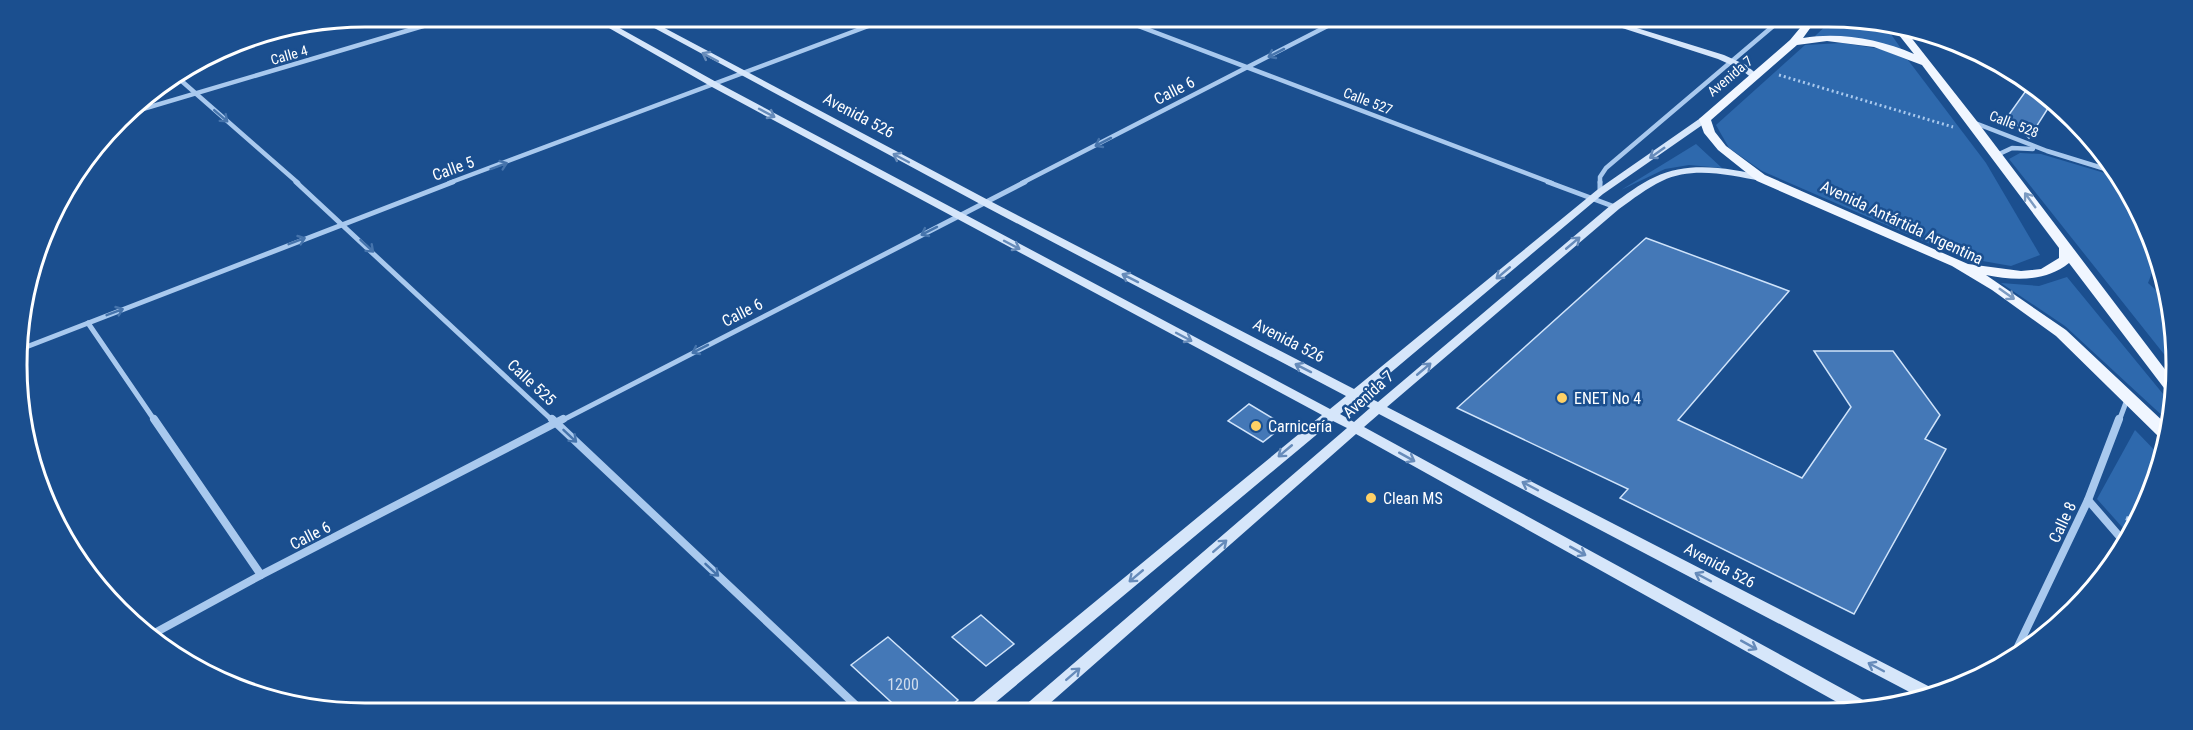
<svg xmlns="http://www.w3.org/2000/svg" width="2193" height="730" font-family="'Roboto Condensed',sans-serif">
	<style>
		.green { fill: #2e69ad }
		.building { fill: #4478b7; stroke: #cfe3fa; stroke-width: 1.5 }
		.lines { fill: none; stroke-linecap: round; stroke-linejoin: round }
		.path-far1 { stroke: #a9c9ee; stroke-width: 3; stroke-dasharray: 2 3; stroke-linecap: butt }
		.path { stroke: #a9c9ee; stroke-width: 4.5; stroke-dasharray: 4 5; stroke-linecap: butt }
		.street-far2 { stroke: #a9c9ee; stroke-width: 4.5 }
		.street-far1 { stroke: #a9c9ee; stroke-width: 5 }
		.street { stroke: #a9c9ee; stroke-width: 8 }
		.secondary { fill: #d6e6fa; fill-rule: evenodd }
		.primary { fill: #f0f6ff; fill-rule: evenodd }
		.oneway { stroke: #4674ac }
		.oneway2 { stroke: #668bba }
		.oneway3 { stroke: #7b9ac1 }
		.poi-dot { fill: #ffd166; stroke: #1b4f8f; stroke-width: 2 }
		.labels { text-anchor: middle; stroke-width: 5; stroke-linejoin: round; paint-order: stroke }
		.far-street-label { font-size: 14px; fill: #fff; stroke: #1b4f8f }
		.street-label { font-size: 16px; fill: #fff; stroke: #1b4f8f }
		.poi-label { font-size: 16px; fill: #fff; stroke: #1b4f8f; text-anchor: start }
		.near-number-label { font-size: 16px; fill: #d0dded }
		.rim { fill: none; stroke: #fff; stroke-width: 3 }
	</style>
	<rect width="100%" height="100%" fill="#1b4f8f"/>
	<g class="green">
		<path d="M1835 17 1884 24 1902 50C1873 40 1846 36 1815 36Z"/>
		<path d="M1842 43 1881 49 1908 60 1986 163 2040 255 2011 266 1960 257 1762 171 1729 148 1716 125 1805 45Z"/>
		<path d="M1696 144 1722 168 1689 165 1665 169 1621 190Z"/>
		<path d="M2020 153 2041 154 2118 177 2130 190 2155 265 2148 283 2167 300 2173 319 2171 363 2009 159Z"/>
		<path d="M2067 277 2168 400 2167 420 2065 326 2001 283 2039 286Z"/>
		<path d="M2135 430 2163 459 2131 537 2097 499Z"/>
	</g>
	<g class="building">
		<path d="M2025 92 2049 98 2052 102 2029 138 2008 116Z"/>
		<path d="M1646 238 1789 291 1678 420 1802 478 1851 407 1814 351H1893L1940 415 1925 439 1946 449 1854 614 1620 498 1628 489 1457 408Z"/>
		<path d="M1249 404 1274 419 1277 431 1263 442 1228 421Z"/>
		<path d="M981 615 1014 644 986 666 952 637Z"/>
		<path d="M888 637 958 700 944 712H902L851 665Z"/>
	</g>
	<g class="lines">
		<path class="path-far1" d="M1779 75 1953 127"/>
		<path class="path" d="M2126 518 2137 522"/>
		<g class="street-far2">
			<path d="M1112 16 1552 183"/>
			<path d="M177 77 298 183"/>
			<path d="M126 114 457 16"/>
			<path d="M1975 123 2047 151 2112 171"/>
			<path d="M1997 155 2012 148 2033 149"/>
			<path d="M449 183 895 16"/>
			<path d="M1022 183 1347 16"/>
			<path d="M1600 183V177L1606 168 1785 16"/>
		</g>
		<g class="street-far1">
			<path d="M296 182 553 421"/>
			<path d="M1548 182 1615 207"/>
			<path d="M1600 182V192"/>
			<path d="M88 323 155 421"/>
			<path d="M21 349 453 182"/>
			<path d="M561 421 1025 182"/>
			<path d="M2119 421 2128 397"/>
		</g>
		<g class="street">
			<path d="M154 419 261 575"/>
			<path d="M552 419 864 713"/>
			<path d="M2088 500 2126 544"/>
			<path d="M151 635 261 575 563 419"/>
			<path d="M2013 657 2088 500 2119 419"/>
		</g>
		<g class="secondary">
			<path d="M588 16H598L718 83 1330 409 1346 396 982 205 632 16H642L990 201 1354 389 1597 190 1702 117H1708V121L1603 194 1364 395 1378 402 1611 205C1626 195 1639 184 1655 177 1688 161 1729 168 1764 176V180L1761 181C1729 175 1693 166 1662 181 1647 188 1633 199 1619 209L1387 407 1934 689 1935 692 1919 697 1379 414 1364 427 1874 706 1876 710 1853 711 1356 434 1040 712H1021L1023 707 1347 428 1333 421 984 712H965L967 707 1322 415 712 87ZM1356 401 1370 408 1354 422 1340 414Z"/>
			<path d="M1585 16H1598L1724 55 1746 65 1759 76 1752 78 1740 69 1718 59Z"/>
		</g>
		<path class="primary" d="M1810 16H1819L1803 38C1840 32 1879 39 1914 54L1891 25 1902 26 1976 120 2170 376 2169 390 2164 388 2069 263C2045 282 2015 281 1986 275L2066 330 2167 425 2166 439 2160 438 2056 336 1992 290 1952 266 1757 181 1718 150 1704 133 1699 119 1790 40ZM1827 41 1874 47 1922 65 2059 248V258L2041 269 2021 271 1968 264 1765 175 1726 146 1715 132 1711 120 1797 45Z"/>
	</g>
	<defs><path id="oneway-shaft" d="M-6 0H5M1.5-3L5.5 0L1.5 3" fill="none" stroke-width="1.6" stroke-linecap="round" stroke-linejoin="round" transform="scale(1.5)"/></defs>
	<g class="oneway">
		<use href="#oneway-shaft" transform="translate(1276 53) rotate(153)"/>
		<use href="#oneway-shaft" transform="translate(221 116) rotate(41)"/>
		<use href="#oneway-shaft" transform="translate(1103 142) rotate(153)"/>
		<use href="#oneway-shaft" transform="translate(499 166) rotate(-20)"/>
		<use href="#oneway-shaft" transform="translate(929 231) rotate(153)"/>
		<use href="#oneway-shaft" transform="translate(297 241) rotate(-21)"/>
		<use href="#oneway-shaft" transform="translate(367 246) rotate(43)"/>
		<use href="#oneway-shaft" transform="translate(115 312) rotate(-21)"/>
		<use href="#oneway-shaft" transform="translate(700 349) rotate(153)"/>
		<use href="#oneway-shaft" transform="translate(570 436) rotate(43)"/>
		<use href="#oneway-shaft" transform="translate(712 570) rotate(43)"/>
	</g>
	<g class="oneway2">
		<use href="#oneway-shaft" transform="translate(710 57) rotate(-152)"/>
		<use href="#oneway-shaft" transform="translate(767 113) rotate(28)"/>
		<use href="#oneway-shaft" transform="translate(1657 153) rotate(145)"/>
		<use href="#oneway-shaft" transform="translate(901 158) rotate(-152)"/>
		<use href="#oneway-shaft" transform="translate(1573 243) rotate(-40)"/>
		<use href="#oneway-shaft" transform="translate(1012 245) rotate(28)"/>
		<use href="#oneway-shaft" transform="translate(1503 273) rotate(140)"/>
		<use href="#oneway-shaft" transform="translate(1130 278) rotate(-153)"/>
		<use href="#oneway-shaft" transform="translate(1184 337) rotate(28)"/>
		<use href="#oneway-shaft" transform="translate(1303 368) rotate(-153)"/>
		<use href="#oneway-shaft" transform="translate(1424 369) rotate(-40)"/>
		<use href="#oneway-shaft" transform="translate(1285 451) rotate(140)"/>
		<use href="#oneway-shaft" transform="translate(1407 457) rotate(29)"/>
		<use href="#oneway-shaft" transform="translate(1530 486) rotate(-152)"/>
		<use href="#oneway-shaft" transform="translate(1220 546) rotate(-41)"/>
		<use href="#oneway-shaft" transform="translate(1578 551) rotate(29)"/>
		<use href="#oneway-shaft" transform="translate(1136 576) rotate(140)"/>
		<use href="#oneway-shaft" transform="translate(1703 577) rotate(-152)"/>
		<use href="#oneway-shaft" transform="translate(1749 645) rotate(29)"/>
		<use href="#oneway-shaft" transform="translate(1876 667) rotate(-152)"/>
		<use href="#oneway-shaft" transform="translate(1073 674) rotate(-41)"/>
	</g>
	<g class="oneway3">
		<use href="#oneway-shaft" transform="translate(2030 200) rotate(-126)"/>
		<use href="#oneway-shaft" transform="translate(2007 294) rotate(35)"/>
	</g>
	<g class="poi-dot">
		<circle cx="1562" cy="398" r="6"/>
		<circle cx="1256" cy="426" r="6"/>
		<circle cx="1371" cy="498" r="6"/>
	</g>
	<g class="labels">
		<g class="far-street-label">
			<text transform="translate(289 55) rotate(-16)" y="5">Calle 4</text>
			<text transform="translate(1730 76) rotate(-40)" y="5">Avenida 7</text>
			<text transform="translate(1368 101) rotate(21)" y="5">Calle 527</text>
			<text transform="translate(2014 124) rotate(21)" y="5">Calle 528</text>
		</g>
		<g class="street-label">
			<text transform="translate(1174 90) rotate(-27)" y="6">Calle 6</text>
			<text transform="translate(859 115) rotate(28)" y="6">Avenida 526</text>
			<text transform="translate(453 168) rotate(-20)" y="6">Calle 5</text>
			<text transform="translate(1902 222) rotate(25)" y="6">Avenida Antártida Argentina</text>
			<text transform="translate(742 312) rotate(-27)" y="6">Calle 6</text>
			<text transform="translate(1289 340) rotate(27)" y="6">Avenida 526</text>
			<text transform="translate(532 382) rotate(43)" y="6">Calle 525</text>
			<text transform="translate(1368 394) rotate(-42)" y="6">Avenida 7</text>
			<text transform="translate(2062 522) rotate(-65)" y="6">Calle 8</text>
			<text transform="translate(310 535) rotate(-27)" y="6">Calle 6</text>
			<text transform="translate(1720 565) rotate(28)" y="6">Avenida 526</text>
		</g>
		<g class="poi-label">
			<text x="1574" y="404">ENET No 4</text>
			<text x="1268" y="432">Carnicería</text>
			<text x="1383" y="504">Clean MS</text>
		</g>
		<g class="near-number-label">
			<text x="903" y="690">1200</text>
		</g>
	</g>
	<path d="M0 0H2193V730H0ZM365 27H1828A338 338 0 0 1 2166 365V365A338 338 0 0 1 1828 703H365A338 338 0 0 1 27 365V365A338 338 0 0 1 365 27Z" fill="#1b4f8f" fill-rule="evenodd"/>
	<path class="rim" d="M365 27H1828A338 338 0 0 1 2166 365V365A338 338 0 0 1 1828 703H365A338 338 0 0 1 27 365V365A338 338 0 0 1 365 27Z"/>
</svg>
